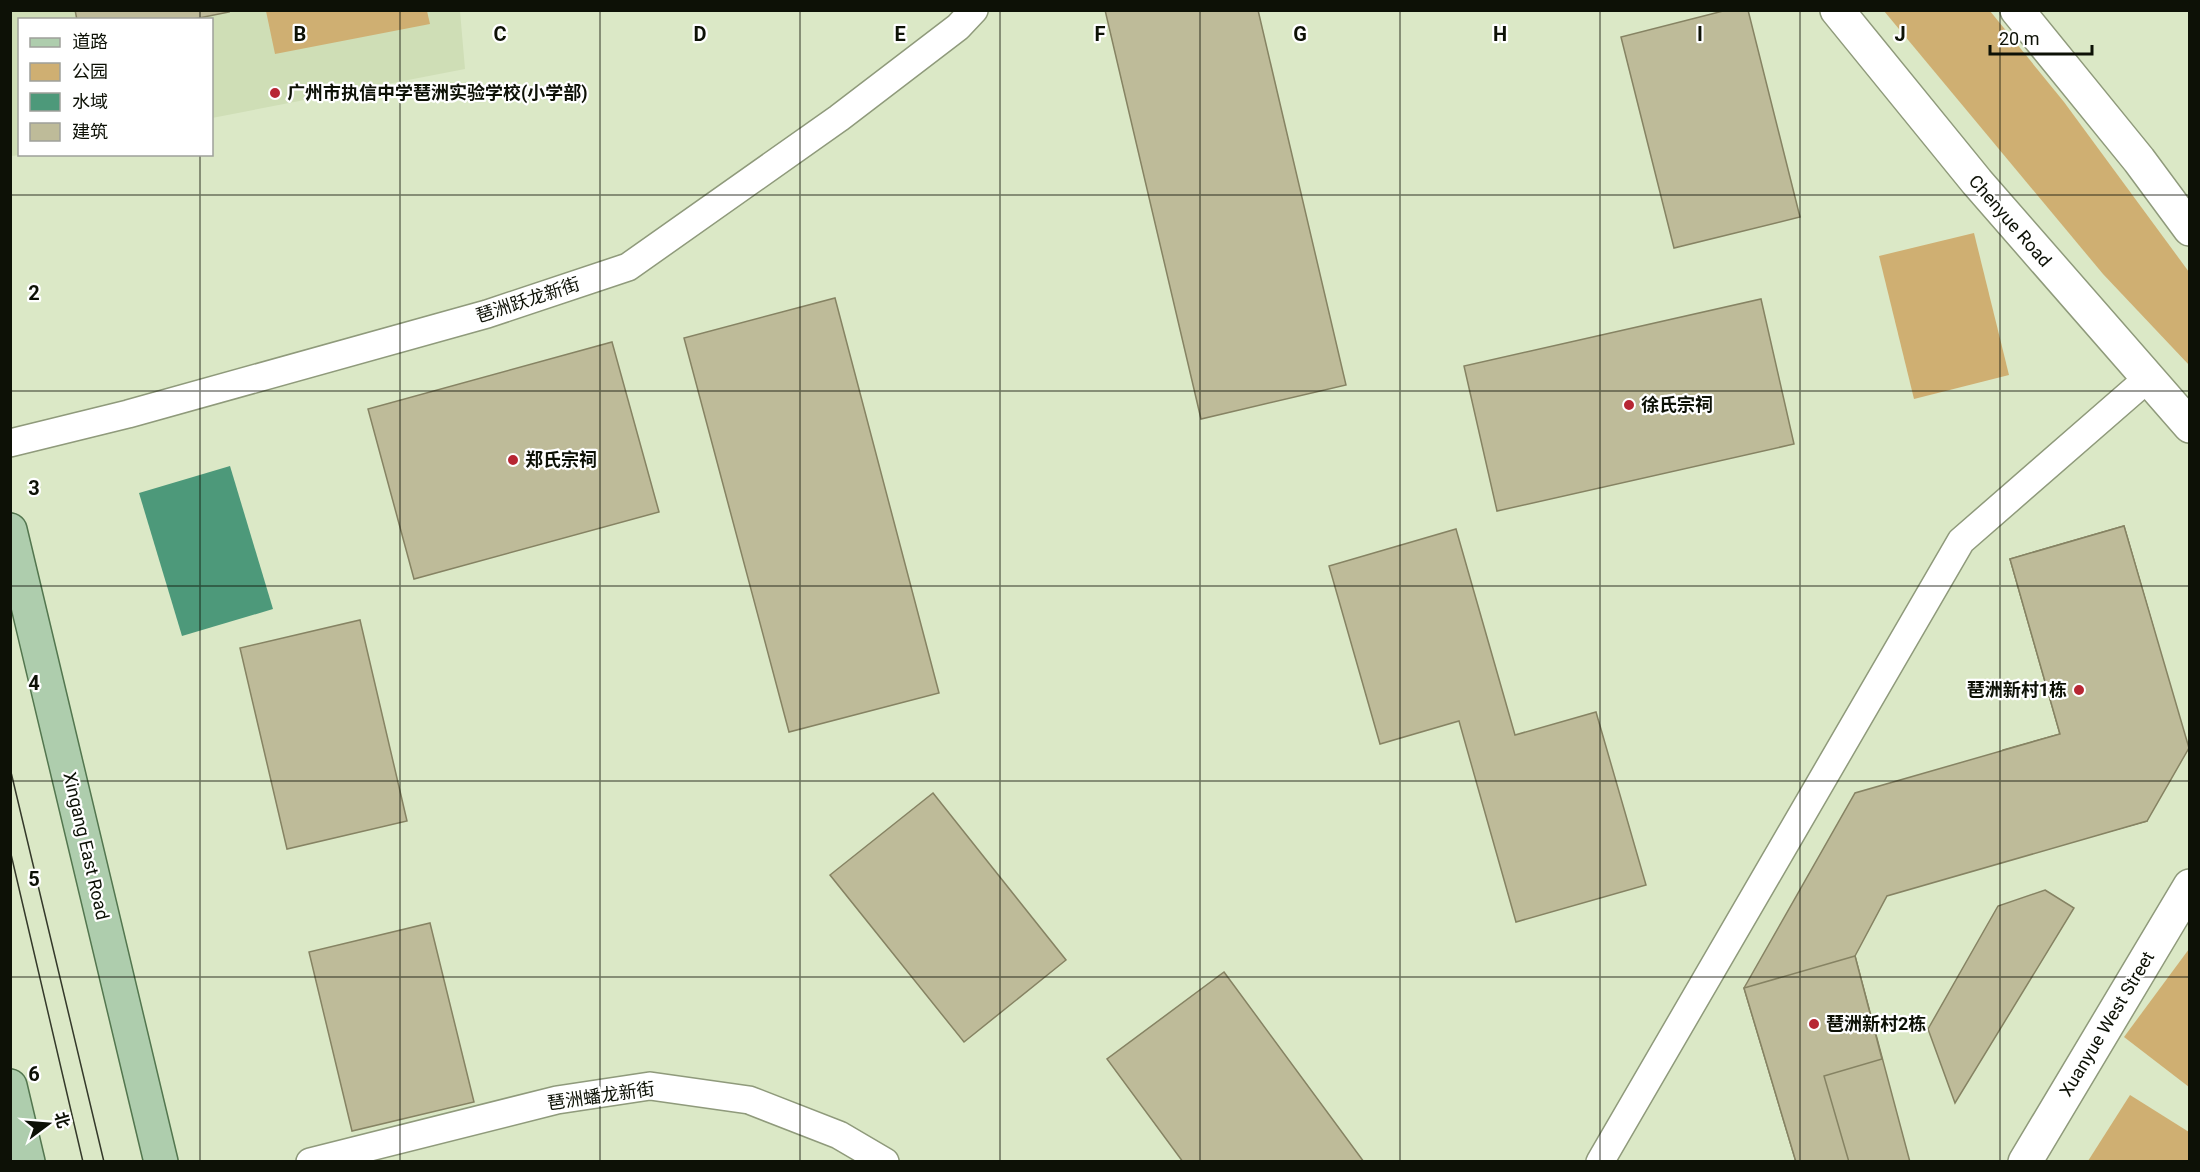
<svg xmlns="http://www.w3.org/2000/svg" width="2200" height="1172" font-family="Roboto,'Noto Sans SC',sans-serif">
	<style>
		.built { fill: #cfdeb6 }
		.green { fill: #cfaf72 }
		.water { fill: #4d997a }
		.building { fill: #bebb99; stroke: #868363; stroke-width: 1.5 }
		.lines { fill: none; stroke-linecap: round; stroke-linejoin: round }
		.street-casing { stroke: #8f9a7b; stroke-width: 30 }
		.secondary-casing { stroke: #8f9a7b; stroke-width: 36 }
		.primary-casing { stroke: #53764f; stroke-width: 36 }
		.street { stroke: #fff; stroke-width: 27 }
		.secondary { stroke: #fff; stroke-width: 33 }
		.primary { stroke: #aecdad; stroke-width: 33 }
		.tram { stroke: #34392a; stroke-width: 1.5 }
		.grid { fill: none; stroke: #0d1106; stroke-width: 1.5; stroke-opacity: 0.55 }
		.poi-dot { fill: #b72633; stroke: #fff; stroke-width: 2 }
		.labels { text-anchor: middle; stroke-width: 4.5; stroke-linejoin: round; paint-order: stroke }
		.poi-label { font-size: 18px; font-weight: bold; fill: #0d1106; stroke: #fff; text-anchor: start }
		.street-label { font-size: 18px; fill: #0d1106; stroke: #fff }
		.grid-label { font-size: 20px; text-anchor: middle; font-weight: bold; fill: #0d1106; stroke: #fff; stroke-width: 4.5; stroke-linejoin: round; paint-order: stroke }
	</style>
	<rect width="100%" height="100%" fill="#dbe8c6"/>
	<path class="built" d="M11 11H460L465 69 212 118V20H20L21 155 11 156Z"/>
	<g class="green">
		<path d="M266 11H427L430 24 275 54Z"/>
		<path d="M1884 11H1990L2064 102 2189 272V365L2103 274Z"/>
		<path d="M1974 233 2009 375 1914 399 1879 256Z"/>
		<path d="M2189 949V1087L2124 1037Z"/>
		<path d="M2130 1095 2189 1132V1161H2088Z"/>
	</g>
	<path class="water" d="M230 466 273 609 182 636 139 493Z"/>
	<g class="building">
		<path d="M75 10H228L229 12 189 20H77Z"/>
		<path d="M1105 10H1258L1346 385 1201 419Z"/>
		<path d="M1727 10H1748L1800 217 1674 248 1621 37Z"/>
		<path d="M835 298 939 693 789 732 684 338Z"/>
		<path d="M1761 299 1794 444 1497 511 1464 366Z"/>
		<path d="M612 342 659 512 414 579 368 409Z"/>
		<path d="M2124 526 2154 630 2096 647 2147 821 2033 852 2003 750 2060 734 2010 559Z"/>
		<path d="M2124 526 2189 748 2147 821 1887 896 1855 956 1910 1162H1796L1744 988 1855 793 2060 734 2010 559Z"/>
		<path d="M1456 529 1515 735 1596 712 1646 885 1516 922 1459 721 1380 744 1329 566Z"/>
		<path d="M360 620 407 821 287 849 240 648Z"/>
		<path d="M933 793 1066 960 964 1042 830 875Z"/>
		<path d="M2045 890 2074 908 1955 1103 1928 1029 1998 906Z"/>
		<path d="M430 923 474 1102 352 1131 309 952Z"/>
		<path d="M1855 956 1882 1059 1824 1076 1849 1162H1796L1744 988Z"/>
		<path d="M1224 972 1364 1162H1183L1107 1059Z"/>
	</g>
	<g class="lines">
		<g class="street-casing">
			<g id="street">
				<path d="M10 443 128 414 487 314 628 267 839 118 958 27 974 10"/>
				<path d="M310 1162 557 1100 650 1086 749 1100 839 1135 885 1162"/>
				<path d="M1600 1162 1961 541 2147 379"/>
			</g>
		</g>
		<g class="secondary-casing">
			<g id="secondary">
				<path d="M1837 10 1977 182 2190 426"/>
				<path d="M2017 10 2139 160 2190 229"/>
				<path d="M2025 1162 2190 886"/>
			</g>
		</g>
		<g class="primary-casing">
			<g id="primary">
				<path d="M10 530 161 1162"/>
				<path d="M10 1086 28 1162"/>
			</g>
		</g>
		<use href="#street" class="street"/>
		<use href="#secondary" class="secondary"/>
		<use href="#primary" class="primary"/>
		<g class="tram">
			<path d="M10 768 104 1162"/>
			<path d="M10 850 83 1162"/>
		</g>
	</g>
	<path class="grid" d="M200 10V20M400 10V1162M600 10V1162M800 10V1162M1000 10V1162M1200 10V1162M1400 10V1162M1600 10V1162M1800 10V1162M2000 10V1162M200 154V1162M10 195H2190M10 391H2190M10 586H2190M10 781H2190M10 977H2190"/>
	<g class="poi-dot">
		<circle cx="275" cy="93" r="6"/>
		<circle cx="1629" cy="405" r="6"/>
		<circle cx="513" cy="460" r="6"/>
		<circle cx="2079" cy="690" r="6"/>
		<circle cx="1814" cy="1024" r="6"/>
	</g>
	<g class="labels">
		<g class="poi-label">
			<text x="287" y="99">广州市执信中学琶洲实验学校(小学部)</text>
			<text x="1641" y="411">徐氏宗祠</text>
			<text x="525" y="466">郑氏宗祠</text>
			<text x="2067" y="696" text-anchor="end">琶洲新村1栋</text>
			<text x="1826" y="1030">琶洲新村2栋</text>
		</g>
		<g class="street-label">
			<text transform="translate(2010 221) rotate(49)" y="6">Chenyue Road</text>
			<text transform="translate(528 300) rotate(-18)" y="6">琶洲跃龙新街</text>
			<text transform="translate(86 846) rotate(77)" y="6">Xingang East Road</text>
			<text transform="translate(2107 1024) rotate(-59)" y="6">Xuanyue West Street</text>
			<text transform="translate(601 1096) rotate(-8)" y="6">琶洲蟠龙新街</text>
		</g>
	</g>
	<g class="grid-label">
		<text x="300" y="41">B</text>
		<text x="500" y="41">C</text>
		<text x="700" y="41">D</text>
		<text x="900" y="41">E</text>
		<text x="1100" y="41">F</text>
		<text x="1300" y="41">G</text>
		<text x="1500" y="41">H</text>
		<text x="1700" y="41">I</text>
		<text x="1900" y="41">J</text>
		<text x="34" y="300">2</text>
		<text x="34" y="495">3</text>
		<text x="34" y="690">4</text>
		<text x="34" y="886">5</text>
		<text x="34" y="1081">6</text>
	</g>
	<rect width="2200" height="1172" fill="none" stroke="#0d1106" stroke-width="24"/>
	<rect x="18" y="18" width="195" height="138" fill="#ffffff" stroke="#9ea09b" stroke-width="1.5"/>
	<rect x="30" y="38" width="30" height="9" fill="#aecdad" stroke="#9ea09b" stroke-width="1.5"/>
	<text x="72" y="48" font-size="18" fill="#0d1106">道路</text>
	<rect x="30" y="63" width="30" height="18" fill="#cfaf72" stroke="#9ea09b" stroke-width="1.5"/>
	<text x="72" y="78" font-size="18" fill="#0d1106">公园</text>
	<rect x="30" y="93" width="30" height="18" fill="#4d997a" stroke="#9ea09b" stroke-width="1.5"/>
	<text x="72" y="108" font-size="18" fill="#0d1106">水域</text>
	<rect x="30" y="123" width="30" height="18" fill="#bebb99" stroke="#9ea09b" stroke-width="1.5"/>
	<text x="72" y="138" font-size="18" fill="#0d1106">建筑</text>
	<g transform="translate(48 1124) rotate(74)" stroke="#ffffff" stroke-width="4.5" paint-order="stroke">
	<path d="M0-4.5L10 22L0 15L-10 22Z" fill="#0d1106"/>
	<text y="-9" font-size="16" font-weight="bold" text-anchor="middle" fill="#0d1106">北</text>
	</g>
	<path d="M1990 45v9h102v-9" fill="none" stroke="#0d1106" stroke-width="3"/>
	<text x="1999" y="45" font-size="18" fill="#0d1106" stroke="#ffffff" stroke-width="4.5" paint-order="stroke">20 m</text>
</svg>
